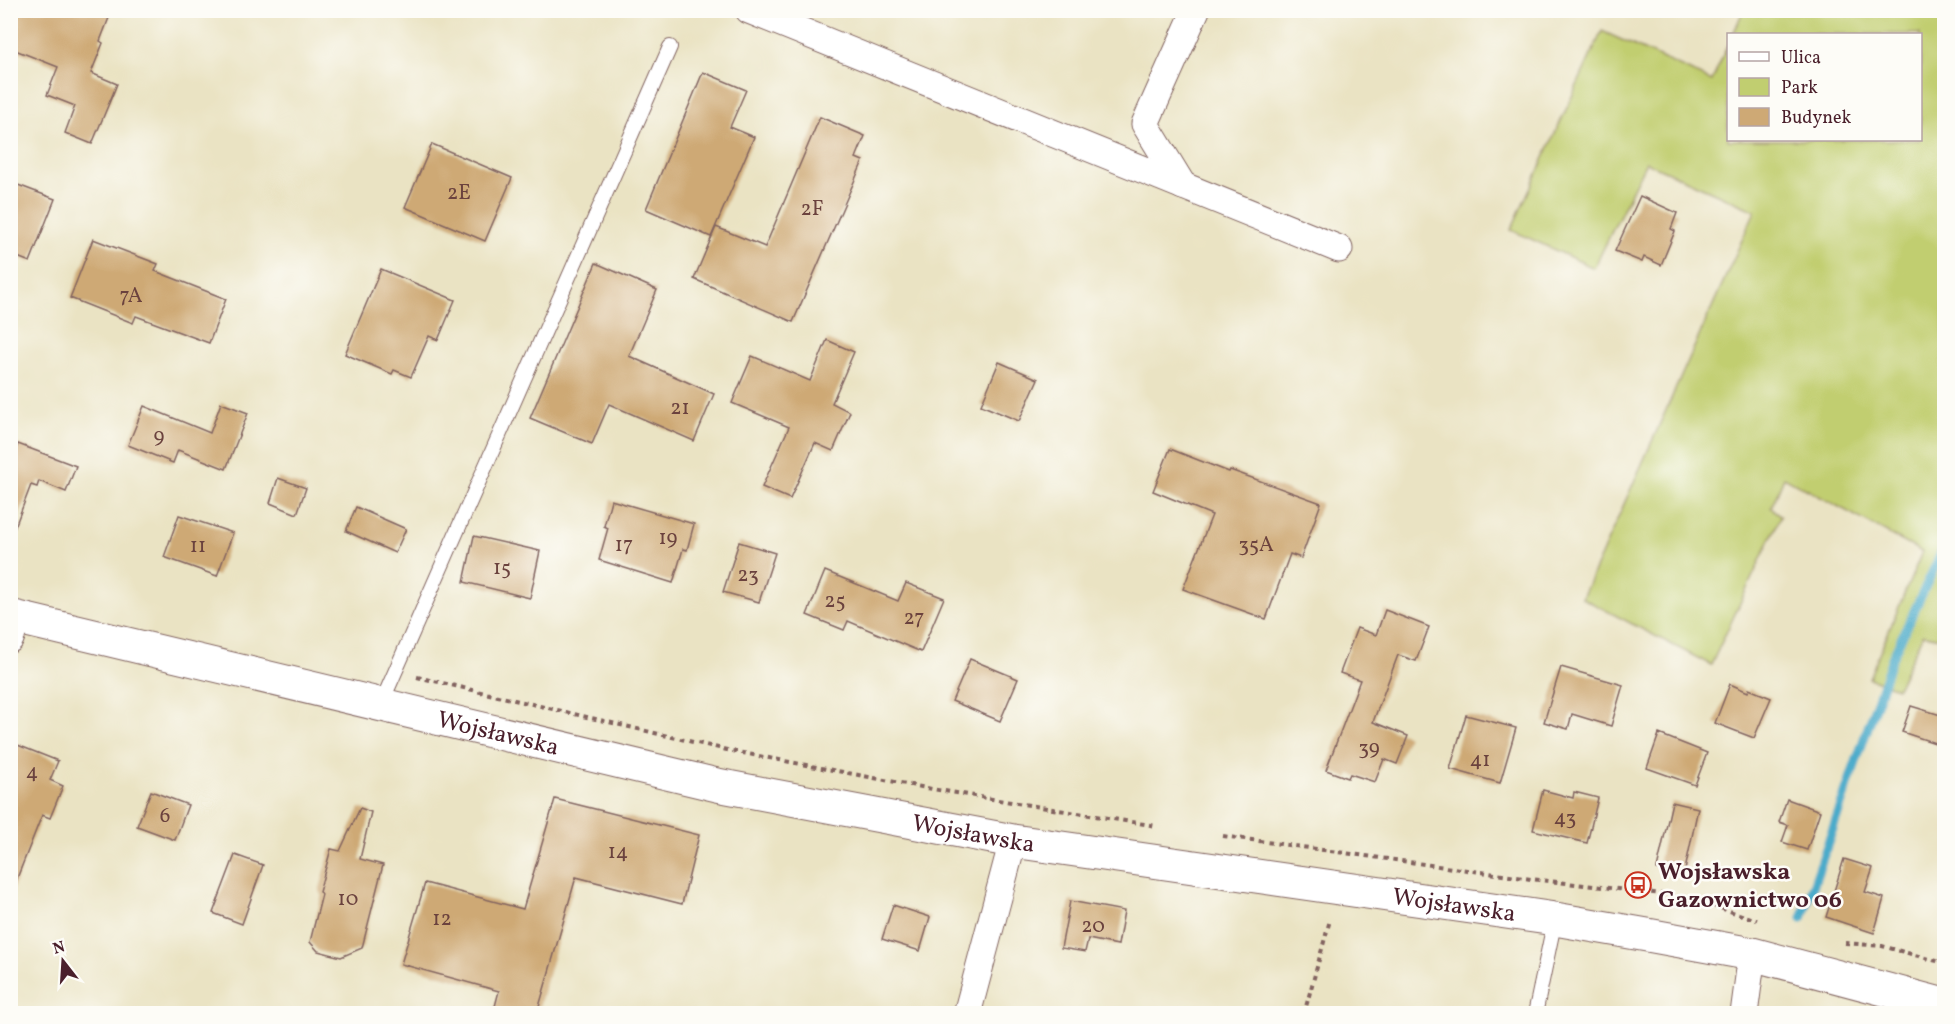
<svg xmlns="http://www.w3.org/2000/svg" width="1955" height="1024" font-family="Vollkorn,serif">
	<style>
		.green { fill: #c1ce70; stroke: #86764e; stroke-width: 1.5 }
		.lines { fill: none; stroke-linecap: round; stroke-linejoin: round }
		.stream { stroke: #4babca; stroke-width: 9 }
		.building { fill: #cea975 }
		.lane-casing { stroke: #826460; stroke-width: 16 }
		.street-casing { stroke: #826460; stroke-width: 29 }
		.secondary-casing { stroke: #826460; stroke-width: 35 }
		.path { stroke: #826460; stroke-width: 4; stroke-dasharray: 4.5 4.5; stroke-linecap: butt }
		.lane { stroke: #fff; stroke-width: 14 }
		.street { stroke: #fff; stroke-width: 27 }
		.secondary { stroke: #fff; stroke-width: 33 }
		.labels { text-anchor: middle; stroke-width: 5; stroke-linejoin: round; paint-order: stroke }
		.number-label { font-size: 21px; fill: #6b423e }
		.street-label { font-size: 24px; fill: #4a1f2b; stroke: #fdfcf7 }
		.poi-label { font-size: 24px; font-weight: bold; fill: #4a1f2b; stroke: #fdfcf7; text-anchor: start }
	</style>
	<rect width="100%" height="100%" fill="#fdfcf7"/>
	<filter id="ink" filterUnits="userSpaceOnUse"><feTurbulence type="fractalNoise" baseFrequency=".0167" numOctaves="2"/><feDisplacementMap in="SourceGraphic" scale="12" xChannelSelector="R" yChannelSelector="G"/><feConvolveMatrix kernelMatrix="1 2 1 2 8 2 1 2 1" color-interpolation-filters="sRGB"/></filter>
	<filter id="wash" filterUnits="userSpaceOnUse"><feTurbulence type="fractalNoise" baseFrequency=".008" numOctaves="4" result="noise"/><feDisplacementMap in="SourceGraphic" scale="24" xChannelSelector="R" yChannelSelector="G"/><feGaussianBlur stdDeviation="1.35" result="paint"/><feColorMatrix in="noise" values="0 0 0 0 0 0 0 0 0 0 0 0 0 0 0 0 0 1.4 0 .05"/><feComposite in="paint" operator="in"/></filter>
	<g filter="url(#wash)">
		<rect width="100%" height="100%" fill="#eae3c3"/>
		<path class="green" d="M1743 11H1944V639L1923 634 1897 688 1869 678 1922 552 1784 477 1771 508 1781 516 1711 665 1582 598 1755 211 1646 162 1594 268 1511 230 1602 31 1712 81 1728 44V140H1920V34H1733Z"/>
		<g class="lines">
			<path class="stream" d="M1802 918 1892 658 1944 547"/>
		</g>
		<g id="blocks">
			<g class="building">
				<path d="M10 10H112L100 41 103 43 91 73 117 84 92 144 65 133 75 106 47 95 58 67 10 48Z"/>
				<path d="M703 72 746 90 730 127 754 137 711 237 646 209Z"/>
				<path d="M820 117 865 136 856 158 863 161 793 322 694 279 716 227 765 247Z"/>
				<path d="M432 144 512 178 485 241 405 207Z"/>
				<path d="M10 182 55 199 30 262 10 254Z"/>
				<path d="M1640 196 1677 213 1671 229 1675 231 1661 265 1644 257 1642 262 1615 251Z"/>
				<path d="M93 239 158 264 155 271 226 299 209 343 136 316 133 323 70 298Z"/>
				<path d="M596 263 657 290 629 356 714 394 694 441 609 404 592 444 530 418Z"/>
				<path d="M381 269 455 300 438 340 429 336 411 377 394 370 392 374 345 354Z"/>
				<path d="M827 340 854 352 832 403 850 412 833 451 815 443 790 499 762 487 789 427 732 403 752 356 810 381Z"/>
				<path d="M999 362 1038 379 1019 421 981 405Z"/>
				<path d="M221 403 248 413 226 469 178 450 173 463 128 445 144 406 210 433Z"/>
				<path d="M18 444 76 466 66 492 39 481 37 487 31 485 13 532H10V463Z"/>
				<path d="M1170 449 1229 472 1230 470 1321 503 1301 558 1290 554 1266 619 1183 589 1212 515 1153 491Z"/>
				<path d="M278 478 306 488 297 514 270 503Z"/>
				<path d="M611 500 694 524 687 550 683 549 673 583 599 560 608 528 604 526Z"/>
				<path d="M356 507 406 529 395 553 346 531Z"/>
				<path d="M179 515 233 533 217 576 164 557Z"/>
				<path d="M474 536 540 551 530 598 464 582Z"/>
				<path d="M739 542 775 553 759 602 723 592Z"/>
				<path d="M825 571 898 601 906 583 944 598 921 652 848 621 844 630 807 615Z"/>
				<path d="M1385 610 1429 627 1416 661 1398 655 1373 722 1408 736 1397 764 1384 759 1375 782 1350 774 1348 778 1326 770 1360 680 1340 673 1357 628 1376 635Z"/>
				<path d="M970 659 1018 679 1000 721 952 701Z"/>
				<path d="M1561 667 1623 685 1611 726 1572 714 1568 729 1544 722Z"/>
				<path d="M1730 684 1748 692 1749 689 1771 698 1754 738 1715 723Z"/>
				<path d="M1911 706 1944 716V746L1902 732Z"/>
				<path d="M1466 715 1516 728 1500 783 1450 769Z"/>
				<path d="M1659 734 1707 753 1695 785 1647 768Z"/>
				<path d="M10 742 58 761 50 780 63 786 50 818 42 815 12 891H10Z"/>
				<path d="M1543 790 1573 798 1574 792 1598 798 1587 843 1533 830Z"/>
				<path d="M151 791 188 805 175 840 137 826Z"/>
				<path d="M555 799 699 835 682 904 576 877 537 1014H493L499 991 401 964 425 883 523 909Z"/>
				<path d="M1787 799 1820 811 1807 850 1782 842 1788 825 1779 822Z"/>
				<path d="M1672 802 1698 808 1684 875 1657 869Z"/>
				<path d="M360 808 371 812 360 859 383 865 362 948 341 957 318 951 310 942 322 894 319 892 331 849 340 851Z"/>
				<path d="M235 855 263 865 242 924 213 913Z"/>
				<path d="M1844 859 1873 868 1865 892 1884 898 1874 933 1826 917Z"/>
				<path d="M1070 901 1124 911 1118 945 1088 939 1085 952 1061 948Z"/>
				<path d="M893 905 930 917 920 951 882 939Z"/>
			</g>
		</g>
	</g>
	<g filter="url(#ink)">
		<use href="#blocks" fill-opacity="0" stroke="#826460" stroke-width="1.5"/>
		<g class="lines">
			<g class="lane-casing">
				<g id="lane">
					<path d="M381 704 670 47"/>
					<path d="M1535 1014 1555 919"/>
				</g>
			</g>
			<g class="street-casing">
				<g id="street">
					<path d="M749 10 1339 249"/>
					<path d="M1183 186 1145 124 1196 10"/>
					<path d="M10 639 18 618"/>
					<path d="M967 1014 1013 841"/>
					<path d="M1744 1014 1752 954"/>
				</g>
			</g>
			<g class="secondary-casing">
				<g id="secondary">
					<path id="s1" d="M10 616 717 785 1013 841 1555 919 1653 936 1752 954 1944 1005"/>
				</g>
			</g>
			<g class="path">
				<path d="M417 677 727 750 932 789 1156 826"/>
				<path d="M1223 836 1531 879 1671 895 1711 905 1757 920"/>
				<path d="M1845 943 1882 946 1944 963"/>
				<path d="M1304 1014 1330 920"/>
			</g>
			<use href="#lane" class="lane"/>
			<use href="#street" class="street"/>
			<use href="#secondary" class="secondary"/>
		</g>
	</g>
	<defs>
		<g id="bus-ring" transform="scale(1.35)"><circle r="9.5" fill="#fdfcf7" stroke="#c8321e" stroke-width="1.5"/><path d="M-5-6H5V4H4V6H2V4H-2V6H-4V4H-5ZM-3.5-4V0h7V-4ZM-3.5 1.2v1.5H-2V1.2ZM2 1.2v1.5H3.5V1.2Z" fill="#c8321e"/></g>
	</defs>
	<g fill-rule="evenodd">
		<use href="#bus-ring" x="1638" y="885"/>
	</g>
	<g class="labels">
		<g class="number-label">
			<text x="459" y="199">2E</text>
			<text x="812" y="215">2F</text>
			<text x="131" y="302">7A</text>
			<text x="680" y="414">21</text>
			<text x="159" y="442">9</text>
			<text x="668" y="544">19</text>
			<text x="624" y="551">17</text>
			<text x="1256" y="551">35A</text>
			<text x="198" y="552">11</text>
			<text x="502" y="574">15</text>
			<text x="748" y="581">23</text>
			<text x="835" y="607">25</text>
			<text x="914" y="624">27</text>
			<text x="1369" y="754">39</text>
			<text x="1480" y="766">41</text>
			<text x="32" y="778">4</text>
			<text x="165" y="822">6</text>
			<text x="1565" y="824">43</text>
			<text x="618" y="858">14</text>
			<text x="348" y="905">10</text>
			<text x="442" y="925">12</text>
			<text x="1093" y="932">20</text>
		</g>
		<g class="street-label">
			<text dy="8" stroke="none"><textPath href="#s1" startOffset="502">Wojsławska</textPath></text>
			<text dy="8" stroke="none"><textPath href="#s1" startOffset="988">Wojsławska</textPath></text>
			<text dy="8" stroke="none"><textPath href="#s1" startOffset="1474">Wojsławska</textPath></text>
		</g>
		<g class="poi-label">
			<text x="1658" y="879">Wojsławska<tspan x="1658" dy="28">Gazownictwo 06</tspan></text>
		</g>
	</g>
	<rect width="1955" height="1024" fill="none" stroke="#fdfcf7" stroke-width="36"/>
	<rect x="1727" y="33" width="195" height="108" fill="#fdfcf7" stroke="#b5a4a5" stroke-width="1.5"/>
	<rect x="1739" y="52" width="30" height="9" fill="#ffffff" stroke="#b5a4a5" stroke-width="1.5"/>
	<text x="1781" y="63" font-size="18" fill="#4a1f2b">Ulica</text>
	<rect x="1739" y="78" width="30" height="18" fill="#c1ce70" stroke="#b5a4a5" stroke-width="1.5"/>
	<text x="1781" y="93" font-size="18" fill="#4a1f2b">Park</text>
	<rect x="1739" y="108" width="30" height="18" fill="#cea975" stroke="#b5a4a5" stroke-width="1.5"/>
	<text x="1781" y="123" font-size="18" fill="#4a1f2b">Budynek</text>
	<g transform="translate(63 961) rotate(343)" stroke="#fdfcf7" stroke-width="4.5" paint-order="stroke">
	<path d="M0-4.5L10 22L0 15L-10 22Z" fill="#4a1f2b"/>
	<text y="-9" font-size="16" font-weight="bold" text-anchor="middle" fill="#4a1f2b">N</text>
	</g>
</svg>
